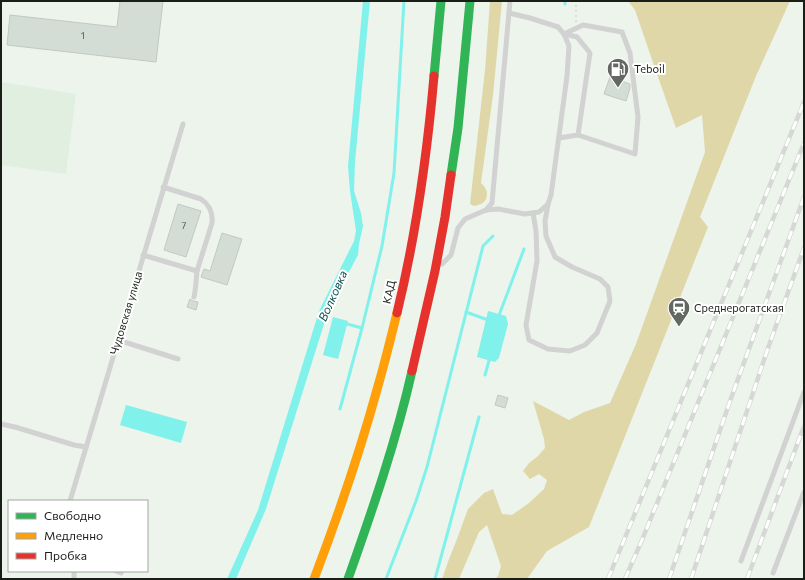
<svg xmlns="http://www.w3.org/2000/svg" width="805" height="580" font-family="Commissioner,sans-serif">
	<style>
		.built { fill: #e0efdf }
		.green { fill: #e0d7a8 }
		.water { fill: #81f1eb }
		.lines { fill: none; stroke-linecap: round; stroke-linejoin: round }
		.stream { stroke: #81f1eb; stroke-width: 3 }
		.building { fill: #d4dcd6; stroke: #c1c9c3 }
		.path { stroke: #dbdedb; stroke-width: 2; stroke-dasharray: 2 3; stroke-linecap: butt }
		.lane { stroke: #d1d2d1; stroke-width: 5 }
		.fast { stroke: #30b455; stroke-width: 9 }
		.slow { stroke: #ff9f0a; stroke-width: 9 }
		.jam { stroke: #e5322d; stroke-width: 9 }
		.rail-casing { stroke: #d5d8d5; stroke-width: 4.5 }
		.rail { stroke: #fff; stroke-width: 3; stroke-dasharray: 9; stroke-linecap: butt }
		.labels { text-anchor: middle; stroke-width: 4; stroke-linejoin: round; paint-order: stroke }
		.number-label { font-size: 9px; fill: #494e48 }
		.poi-label { font-size: 11px; fill: #191e18; stroke: #fff; text-anchor: start }
		.street-label { font-size: 11px; fill: #191e18; stroke: #fff }
		.water-label { font-size: 12px; font-style: italic; fill: #0b504e; stroke: #fff }
	</style>
	<rect width="100%" height="100%" fill="#ecf4ec"/>
	<path class="built" d="M1 82 76 94 66 174 1 165Z"/>
	<g class="green">
		<path d="M490 1H502L493 95 481 183C488 189 490 199 481 204 479 205 476 205 474 206L470 204 485 70Z"/>
		<path d="M628 1H790L756 76 700 217 708 227 589 527 547 551 527 579H495L498 576 501 566 487 525 479 532 459 579H442L449 559 457 539 468 509 484 493 493 489 502 514 512 515 529 503 544 489 547 480 539 474 530 479 523 471 529 463 538 456 545 448 544 439 533 401 569 420 584 412 610 403 636 344 705 152 702 115 676 128 657 74 635 10Z"/>
	</g>
	<g class="water">
		<path d="M363 1H370L355 162 354 191 361 213 363 226 359 244 358 255 335 298 324 324 266 509 236 579H227L258 510 319 311 354 241 356 231 350 191 348 166Z"/>
		<path d="M488 311 506 316 508 324 499 358 495 362 477 357Z"/>
		<path d="M333 317 348 321 338 359 323 355Z"/>
		<path d="M126 405 187 422 181 443 120 425Z"/>
	</g>
	<g class="lines">
		<g class="stream">
			<path d="M565 4V1"/>
			<path d="M466 312 488 320"/>
			<path d="M498 318 524 249"/>
			<path d="M347 324 362 328"/>
			<path d="M485 375 490 357"/>
			<path d="M340 409 362 328 382 246 394 173 404 1"/>
			<path d="M386 579 416 501 427 467 483 246 493 236"/>
			<path d="M435 579 479 417"/>
		</g>
	</g>
	<g class="building">
		<path d="M120 1H163L156 62 7 45 10 15 117 27Z"/>
		<path d="M610 77 630 84V88L626 101 604 94Z"/>
		<path d="M178 204 201 211 186 257 164 250Z"/>
		<path d="M222 233 242 239 227 285 201 277 204 269 210 271Z"/>
		<path d="M190 299 193 301 198 302 196 310 187 307Z"/>
		<path d="M498 395 508 398 505 408 495 405Z"/>
	</g>
	<g class="lines">
		<path class="path" d="M576 22V1"/>
		<g class="lane">
			<path d="M564 34 583 25 622 32 630 53 638 117 635 154 578 135"/>
			<path d="M559 138 578 135 590 53 577 37 564 34"/>
			<path d="M486 210 498 209 525 214 539 212 548 204 551 195 567 76 569 46 564 34 558 27 530 18 509 13"/>
			<path d="M533 213 536 231 537 261 526 325 529 340 548 349 570 351 585 345 597 333 610 301 608 287 600 279 572 267 555 257 546 236 545 221 548 204"/>
			<path d="M143 255 197 271 212 223C213 213 210 205 201 199L163 187"/>
			<path d="M442 264 451 255 458 228 465 219 486 210 492 203 510 1"/>
			<path d="M194 297C196 288 196 280 197 271"/>
			<path d="M118 340 178 359"/>
			<path d="M1 424 15 427 74 445 86 447"/>
			<path d="M70 501 183 124"/>
			<path d="M741 561 804 392"/>
			<path d="M116 571 121 573"/>
			<path d="M773 573 804 492"/>
			<path d="M74 579V571"/>
		</g>
		<g class="fast">
			<path d="M434 76 441 1"/>
			<path d="M451 175 458 128 470 1"/>
			<path d="M348 579C372 511 396 442 412 371"/>
		</g>
		<path class="slow" d="M314 579C338 516 360 452 378 386 385 362 391 337 397 313"/>
		<g class="jam">
			<path d="M397 313C416 235 427 156 434 76"/>
			<path d="M412 371 435 271 445 217 451 175"/>
		</g>
		<g class="rail-casing">
			<g id="rail">
				<path d="M608 579 804 102"/>
				<path d="M625 579 642 540 804 143"/>
				<path d="M669 579 729 404 804 197"/>
				<path d="M691 579 768 348 804 248"/>
				<path d="M747 579 804 426"/>
			</g>
		</g>
		<use href="#rail" class="rail"/>
	</g>
	<defs>
		<g id="fuel-pin" transform="scale(1.15)"><path d="M0 17L-7.5 6A9.5 9.5 0 1 1 7.5 6Z" fill="#636962" stroke="#fff"/><path d="M-5.5-6h7V0h2V4h1.3V-2.5L3-4.5l.8-.8L6-3V5H2.5V1h-1V6h-7ZM-4.2-4.7v3.2H.2V-4.7Z" fill="#fff"/></g>
		<g id="station-pin" transform="scale(1.15)"><path d="M0 17L-7.5 6A9.5 9.5 0 1 1 7.5 6Z" fill="#636962" stroke="#fff"/><path d="M-3-6H3Q5-6 5-4V2Q5 4 3 4L4.5 6H3L1.5 4h-3L-3 6H-4.5L-3 4Q-5 4-5 2V-4Q-5-6-3-6ZM-3.5-4v3h7v-3ZM-3.5 1v1.5H-2V1ZM2 1v1.5H3.5V1Z" fill="#fff"/></g>
	</defs>
	<g fill-rule="evenodd">
		<use href="#fuel-pin" x="618" y="69"/>
		<use href="#station-pin" x="679" y="308"/>
	</g>
	<g class="labels">
		<g class="number-label">
			<text x="83" y="39">1</text>
			<text x="184" y="229">7</text>
		</g>
		<g class="poi-label">
			<text x="634" y="73">Teboil</text>
			<text x="694" y="312">Среднерогатская</text>
		</g>
		<g class="street-label">
			<text transform="translate(389 292) rotate(-77)" y="4">КАД</text>
			<text transform="translate(126 313) rotate(-73)" y="4">Чудовская улица</text>
		</g>
		<g class="water-label">
			<text transform="translate(333 296) rotate(-66)" y="4">Волковка</text>
		</g>
	</g>
	<rect width="805" height="580" fill="none" stroke="#191e18" stroke-width="4"/>
	<rect x="8" y="500" width="140" height="72" fill="#ffffff" stroke="#a3a5a3"/>
	<rect x="16" y="513" width="20" height="6" fill="#30b455" stroke="#a3a5a3"/>
	<text x="44" y="520" font-size="12" fill="#191e18">Свободно</text>
	<rect x="16" y="533" width="20" height="6" fill="#ff9f0a" stroke="#a3a5a3"/>
	<text x="44" y="540" font-size="12" fill="#191e18">Медленно</text>
	<rect x="16" y="553" width="20" height="6" fill="#e5322d" stroke="#a3a5a3"/>
	<text x="44" y="560" font-size="12" fill="#191e18">Пробка</text>
</svg>
